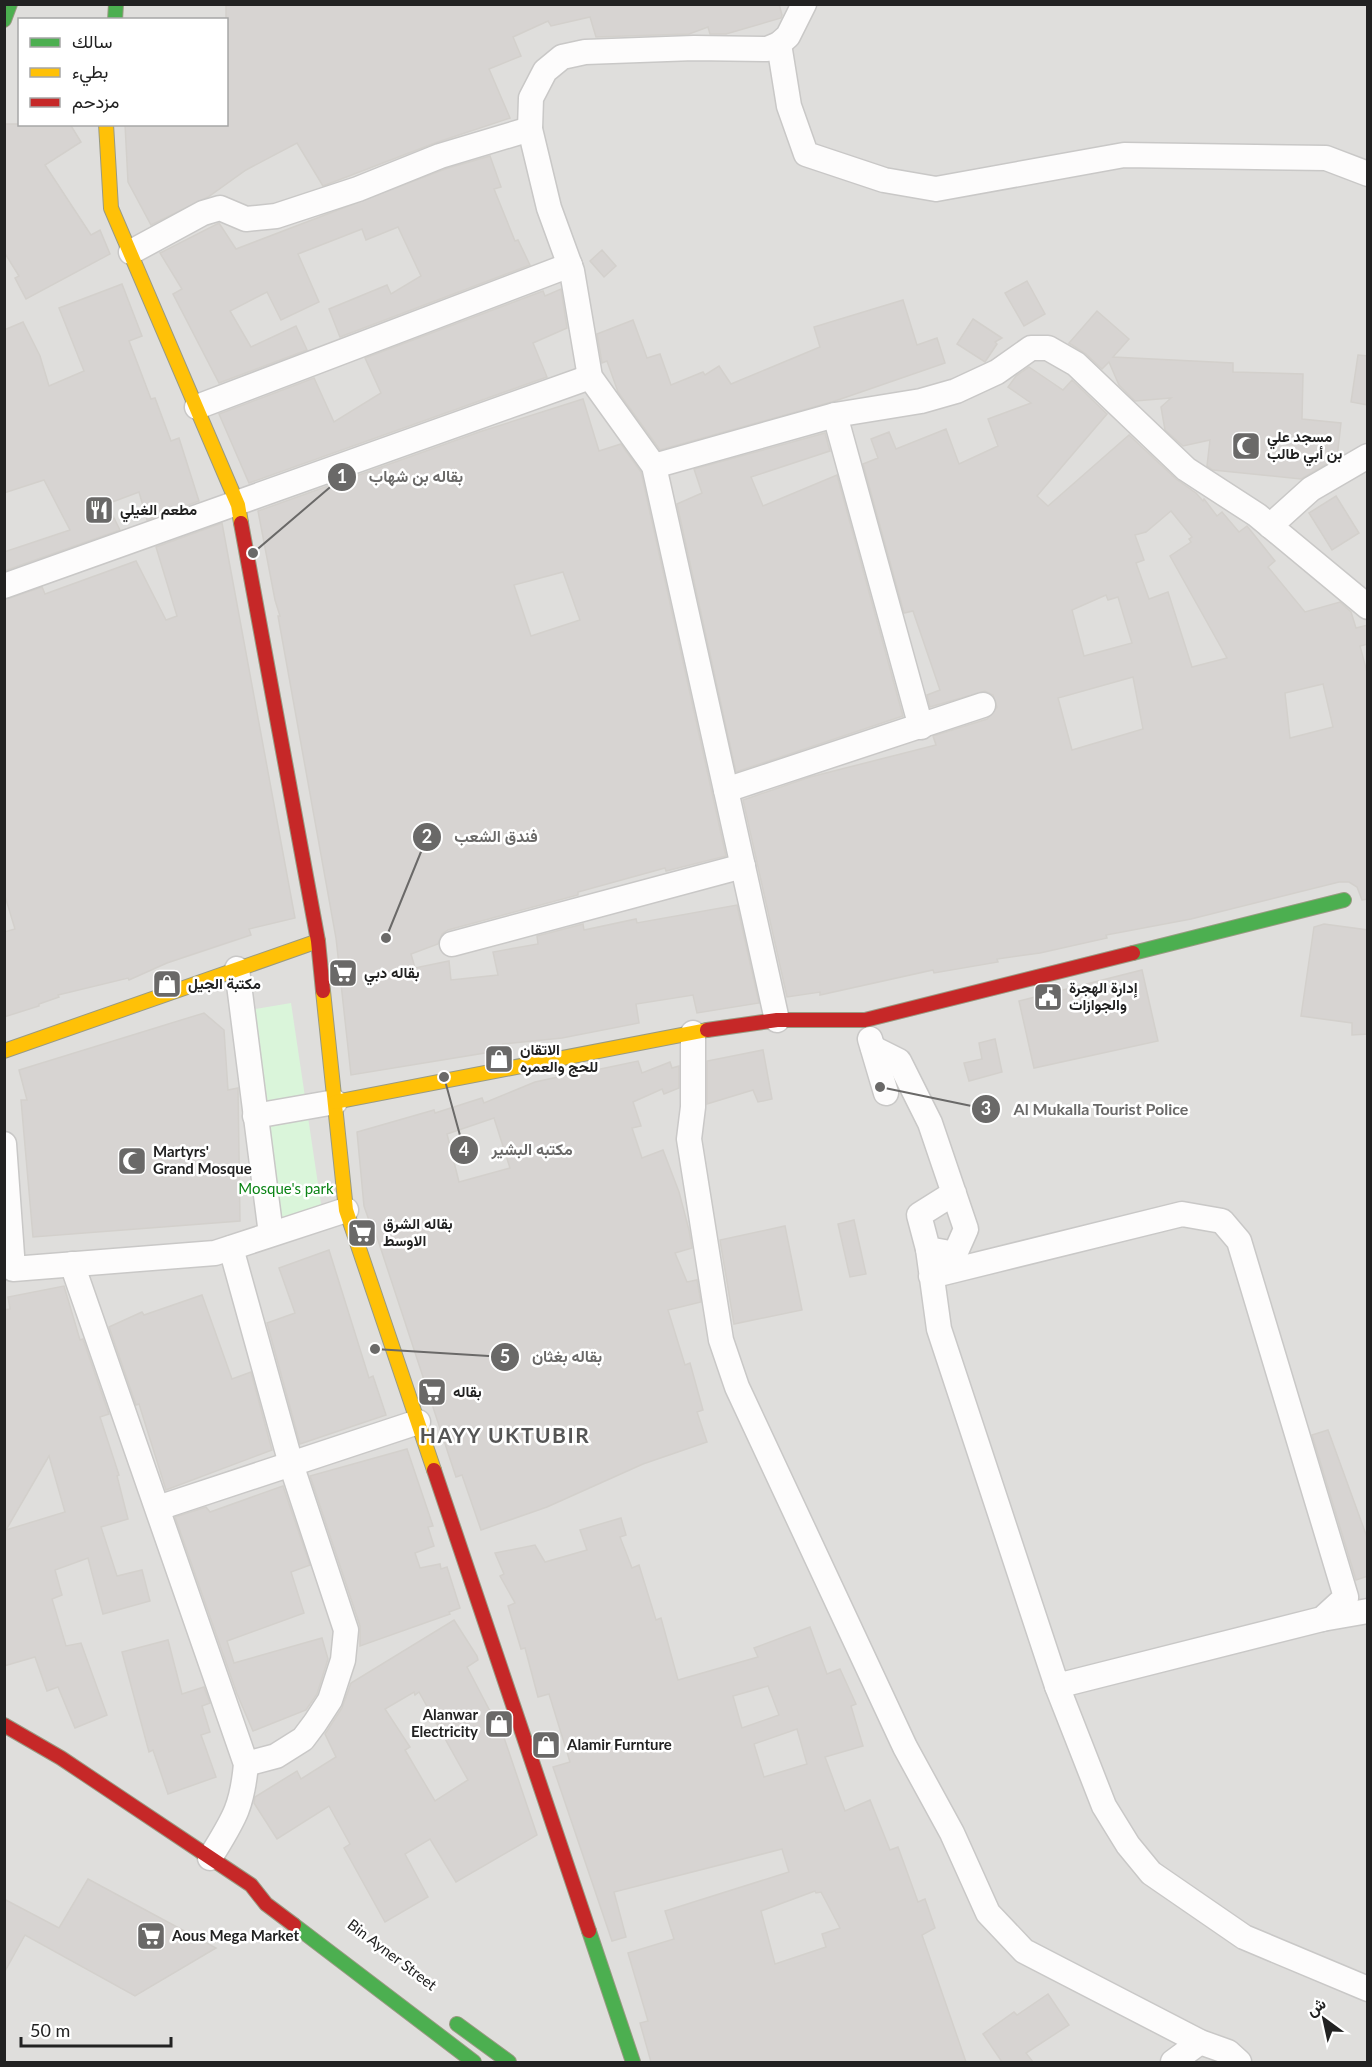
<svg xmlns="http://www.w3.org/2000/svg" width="1372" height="2067" font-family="Lato,Vazirmatn,sans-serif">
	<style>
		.residential { fill: #dfdedc; fill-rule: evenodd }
		.park { fill: #daf5da }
		.building { fill: #d7d4d2; stroke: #d3d0cc; stroke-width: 1.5; fill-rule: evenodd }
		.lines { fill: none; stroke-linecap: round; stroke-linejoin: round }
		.street-casing { stroke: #c9c8c7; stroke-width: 27 }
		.fast-casing { stroke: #999a82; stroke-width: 16 }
		.slow-casing { stroke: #999a82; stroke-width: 16 }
		.jam-casing { stroke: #999a82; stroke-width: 16 }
		.street { stroke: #fdfcfc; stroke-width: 24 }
		.fast { stroke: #4caf50; stroke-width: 14 }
		.slow { stroke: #ffc107; stroke-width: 14 }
		.jam { stroke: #c62828; stroke-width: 14 }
		.labels { text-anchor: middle; stroke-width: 5; stroke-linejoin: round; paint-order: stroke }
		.poi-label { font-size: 15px; font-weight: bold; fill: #222; stroke: #fff; text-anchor: start }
		.park-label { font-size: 15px; fill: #0c8416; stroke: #fff }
		.street-label { font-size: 15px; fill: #222; stroke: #fff }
		.district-label { font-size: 21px; font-weight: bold; letter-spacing: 1.5px; fill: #555; stroke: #fff }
		.leader { fill: none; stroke: #6a6968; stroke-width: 2 }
		.callout-dot { fill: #6a6968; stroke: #fff; stroke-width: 2 }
		.mark-label { font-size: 18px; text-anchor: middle; font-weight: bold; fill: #fff }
		.callout-label { font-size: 16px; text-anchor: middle; font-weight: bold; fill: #6a6968; stroke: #fff; stroke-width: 5; stroke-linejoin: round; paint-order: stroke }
	</style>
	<rect width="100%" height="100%" fill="#f0eeeb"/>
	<path class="residential" d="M5 5H1367V2062H5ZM20 20H226V124H20Z"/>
	<path class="park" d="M291 1003 322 1211 259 1234 232 1013Z"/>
	<g class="building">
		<path d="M226 4H779L782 15 781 18 726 34H710L708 27 689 34 596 37 590 17 551 26 548 21 513 37 521 56 489 69 510 118 435 143 323 186 297 143 246 170 208 197 151 225 128 182 125 124H226Z"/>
		<path d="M4 124H70L81 142 45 165 91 235 100 230 110 254 26 299 15 278 19 276 4 252Z"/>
		<path d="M490 156 501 187 494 189 515 241 518 240 530 265 340 337 329 309 387 285 391 294 421 276 398 227 366 240 362 229 298 254 319 302 281 320 267 292 230 311 251 347 296 326 307 350 219 383 173 294 182 289 160 253 219 223 236 249 445 169Z"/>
		<path d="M602 250 616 266 604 277 590 261Z"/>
		<path d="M1027 281 1045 314 1024 326 1005 293Z"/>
		<path d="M122 284 142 336 129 341 151 399 155 398 171 441 179 438 199 501 147 520 139 492 107 504 120 530 4 571V552L70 530 44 480 4 493V330L23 322 40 356 49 386 84 371 59 308Z"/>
		<path d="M561 289 567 328 533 343 547 377 249 483 219 414 314 378 334 422 381 393 365 358 543 291 545 296Z"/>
		<path d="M903 300 917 345 937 338 945 363 835 401 660 450 618 392 607 361 602 363 597 334 633 320 647 358 660 354 671 385 703 372 705 375 719 366 731 384 820 347 814 327Z"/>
		<path d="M1097 311 1129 339 1113 357 1233 363V372L1303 374 1302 419 1341 423 1337 458 1301 479 1213 470 1207 466 1210 440 1183 446 1165 430 1161 407 1171 398 1135 401 1119 385 1109 362 1102 369 1086 354 1069 343Z"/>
		<path d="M973 319 1002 338 995 342 997 344 985 362 957 344Z"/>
		<path d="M1358 355 1368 356V405L1351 402Z"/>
		<path d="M1029 367 1063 390 1072 380 1107 414 1037 496 1048 506 1129 435 1176 479 1196 493 1203 501 1204 499 1217 516 1222 512 1239 532 1247 526 1275 561 1268 567 1305 612 1340 602 1351 612 1356 628 1368 625V644L1360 646 1368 676V899L1362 900 1357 887 1349 882H1339L1191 919 1106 935 1107 938 1040 953 997 959 998 962 934 973 933 970 820 995V992L787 997 743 800 810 777 936 745 933 736 987 719 997 707 993 695 985 691 930 707 927 695 940 690 913 611 904 613 863 464 878 458 871 439 889 432 896 449 946 429 959 464 998 446 988 419 1031 403 1008 387 1016 376ZM1171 511 1192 537 1189 539 1191 542 1170 556 1227 658 1192 667 1168 592 1149 599 1136 563 1144 560 1135 535 1146 532ZM1106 595 1108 600 1118 597 1132 643 1084 656 1072 610ZM1133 677 1143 729 1072 750 1058 698ZM1323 684 1333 727 1290 738 1285 693Z"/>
		<path d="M583 399 599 451 621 444 641 472 726 856 666 871 665 868 578 892V895L448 930 442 934 438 944 411 954 415 968 449 961 451 980 498 975 493 952 538 944 537 936 583 924 584 930 636 919 637 923 737 905 759 1003 697 1013 693 995 636 1004 639 1023 562 1038 503 1044V1050L351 1075 336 938 278 616H280L275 600 258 511 479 432ZM563 572 580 620 531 636 514 585Z"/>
		<path d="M825 433 830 451 751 477 763 506 837 475 903 716 736 772 677 504 702 493 694 469Z"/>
		<path d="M1336 496 1359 533 1332 550 1309 513Z"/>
		<path d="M222 523 295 918 249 929 251 935 167 963 129 980 128 978 58 995 59 997 39 1004V1006L4 1017V932L15 929 4 893V600L42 587 45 594 136 561 166 620 177 616 156 547Z"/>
		<path d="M1324 924 1368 930V1034L1352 1035V1023L1301 1016 1314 927Z"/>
		<path d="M1142 970 1158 1041 1034 1068 1019 1001Z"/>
		<path d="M204 1013 224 1030 228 1090 238 1088 240 1221 33 1237 21 1100H27L19 1070Z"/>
		<path d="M995 1039 1002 1072 969 1081 964 1063 982 1059 979 1043Z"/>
		<path d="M763 1050 772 1099 758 1102 753 1090 707 1104V1061Z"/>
		<path d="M638 1061 642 1073 670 1062 672 1068 679 1066V1088L664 1094 662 1089 633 1102 641 1126 632 1128 642 1158 663 1150 679 1192 689 1230 692 1248 675 1253 687 1282 697 1280 701 1302 668 1310 685 1365 690 1363 703 1410 697 1412 707 1442 643 1464 547 1507 481 1530 462 1475 456 1477 374 1228 372 1229 364 1206 357 1132 434 1110 435 1113 482 1098 484 1103 535 1082 572 1074 573 1078 591 1071ZM494 1118 510 1168 459 1182 447 1134Z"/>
		<path d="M854 1220 866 1274 850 1277 838 1224Z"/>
		<path d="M785 1226 802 1310 734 1324 720 1240Z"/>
		<path d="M329 1250 369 1378 373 1376 386 1415 300 1444 267 1323 295 1313 279 1268Z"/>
		<path d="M64 1286 80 1340 83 1339 109 1414 100 1417 119 1475 117 1476 128 1519 101 1527 117 1576 142 1570 150 1601 103 1614 88 1558 55 1570 62 1595 52 1599 66 1646 81 1643 107 1715 75 1728 58 1687 47 1691 35 1657 4 1666V1310L10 1309 8 1297ZM49 1456 65 1512 6 1530Z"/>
		<path d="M202 1295 232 1379 251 1372 272 1450 166 1490 139 1404 136 1405 109 1327 142 1312 144 1315Z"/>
		<path d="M1328 1430 1368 1540V1576L1356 1580 1312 1435Z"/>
		<path d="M407 1449 433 1526 428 1527 434 1546 415 1553 420 1568 440 1564 441 1569 447 1567 460 1608 449 1612 450 1614 360 1646V1626L310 1476Z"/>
		<path d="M283 1486 310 1565 291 1572 304 1613 227 1641 234 1663 322 1638 328 1659 317 1694 306 1710 253 1731 237 1694 175 1517 206 1507 210 1512Z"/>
		<path d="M621 1518 626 1535 620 1537 632 1568 639 1565 656 1620 661 1618 678 1680 758 1657 754 1648 810 1627 827 1674 840 1669 856 1704 851 1706 863 1746 825 1757 845 1811 870 1800 890 1850 898 1847 918 1902 925 1899 935 1928 922 1935 966 2062H651L640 2023 648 2021 628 1953 674 1939 665 1911 789 1872 782 1849 614 1892 626 1937 612 1941 553 1767 570 1762 549 1694 538 1697 525 1648 521 1649 508 1606 515 1603 500 1576 504 1574 495 1553 535 1545 545 1562 587 1550 580 1530ZM768 1686 779 1715 742 1728 733 1696ZM797 1729 807 1764 764 1777 754 1744ZM815 1891 816 1893 821 1892 840 1928 822 1934 826 1947 775 1964 761 1911Z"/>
		<path d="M454 1620 477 1656 478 1660 467 1667 491 1713 495 1711 537 1835 456 1882 430 1839 405 1854 428 1897 385 1922 344 1848 350 1844 329 1806 277 1839 254 1803 255 1797 297 1771 301 1779 336 1757 325 1734 342 1708 351 1683ZM414 1692 415 1695 419 1692 468 1780 435 1801 405 1750 410 1747 385 1709Z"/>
		<path d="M168 1640 182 1694 204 1687 210 1703 202 1706 210 1732 201 1735 216 1777 168 1794 153 1750 149 1752 122 1652Z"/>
		<path d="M88 1879 216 1948 135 1996 25 1935 4 1973V1899L59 1928Z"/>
		<path d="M1048 1994 1069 2025 1026 2053 1033 2062H1002L983 2034 1014 2012 1017 2015Z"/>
	</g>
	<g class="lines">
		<g class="street-casing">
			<g id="street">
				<path d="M779 44 789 106 806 154 884 180 936 189 1124 155 1326 158 1368 174"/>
				<path d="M131 252 203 213 220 208 246 219 276 216 358 189 440 156 530 129"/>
				<path d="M197 407 570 265"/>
				<path d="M835 415 921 727"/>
				<path d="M654 466 835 415 921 401 956 391 997 372 1031 348H1048L1076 364 1186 469 1257 515 1368 607"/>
				<path d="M1270 526 1311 489 1368 456"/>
				<path d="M4 586 590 377"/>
				<path d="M726 790 983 705"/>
				<path d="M452 944 743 866"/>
				<path d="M237 969 271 1234"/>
				<path d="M777 1020 654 466 590 377 572 271 549 208 530 129 531 98 545 71 562 57 585 52 694 48 767 49 779 44 788 36 804 4"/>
				<path d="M693 1033V1107L689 1139 721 1340 737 1387 905 1747 952 1833 988 1913 1024 1951 1200 2042 1228 2052 1239 2062"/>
				<path d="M870 1039 886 1093"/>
				<path d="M873 1048 899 1061 930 1123 966 1229 955 1254 928 1249 919 1215 954 1193"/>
				<path d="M255 1116 335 1102"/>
				<path d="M4 1144 13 1269 215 1253 346 1210"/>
				<path d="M231 1248 291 1464 346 1630 343 1660 330 1700 315 1723 303 1739 276 1756 246 1764"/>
				<path d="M928 1249 939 1329 1057 1686 1322 1619 1346 1597 1239 1241 1222 1221 1182 1214 931 1276"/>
				<path d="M72 1264 246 1764C242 1809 233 1820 210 1858"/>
				<path d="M158 1508 418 1422"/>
				<path d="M1322 1619 1368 1611"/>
				<path d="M1057 1686 1104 1806 1128 1845 1151 1873 1244 1937 1368 1989"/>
				<path d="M1173 2062 1200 2042"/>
			</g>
		</g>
		<g class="fast-casing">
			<g id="fast">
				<path d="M4 20 10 4"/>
				<path d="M115 20 116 4"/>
				<path d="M1133 953 1344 900"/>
				<path d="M294 1925 474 2062"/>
				<path d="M589 1931 633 2062"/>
				<path d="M457 2024 509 2062"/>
			</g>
		</g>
		<g class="slow-casing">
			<g id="slow">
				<path d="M106 124 111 208 238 505 241 523"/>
				<path d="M323 991 346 1210 434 1470"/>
				<path d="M4 1051 318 941"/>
				<path d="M335 1102 707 1030"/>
			</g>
		</g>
		<g class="jam-casing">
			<g id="jam">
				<path d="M241 523 318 941 323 991"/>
				<path d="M707 1030 777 1020H865L1133 953"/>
				<path d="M434 1470 589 1931"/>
				<path d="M4 1725 61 1758 251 1885 266 1904 294 1925"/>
			</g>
		</g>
		<use href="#street" class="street"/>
		<use href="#fast" class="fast"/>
		<use href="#slow" class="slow"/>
		<use href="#jam" class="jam"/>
	</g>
	<defs>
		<g id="mosque-square" transform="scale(1.5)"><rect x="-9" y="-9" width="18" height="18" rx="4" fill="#6a6968" stroke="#fff"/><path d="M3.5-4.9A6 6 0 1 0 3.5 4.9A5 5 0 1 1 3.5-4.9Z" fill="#fff"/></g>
		<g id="restaurant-square" transform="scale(1.5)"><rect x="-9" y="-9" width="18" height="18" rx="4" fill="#6a6968" stroke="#fff"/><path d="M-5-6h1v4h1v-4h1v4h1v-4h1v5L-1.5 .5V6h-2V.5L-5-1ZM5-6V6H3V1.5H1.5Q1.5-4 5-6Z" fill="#fff"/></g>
		<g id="supermarket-square" transform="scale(1.5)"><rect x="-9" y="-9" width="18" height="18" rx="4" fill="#6a6968" stroke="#fff"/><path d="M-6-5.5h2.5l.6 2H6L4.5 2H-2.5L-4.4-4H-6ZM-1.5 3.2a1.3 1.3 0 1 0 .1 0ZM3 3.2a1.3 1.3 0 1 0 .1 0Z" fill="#fff"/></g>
		<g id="shop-square" transform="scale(1.5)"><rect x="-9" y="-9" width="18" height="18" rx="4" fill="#6a6968" stroke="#fff"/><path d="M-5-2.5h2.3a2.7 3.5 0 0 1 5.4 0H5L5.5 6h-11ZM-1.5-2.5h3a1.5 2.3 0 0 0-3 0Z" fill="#fff"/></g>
		<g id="civic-square" transform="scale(1.5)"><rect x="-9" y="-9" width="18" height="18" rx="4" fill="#6a6968" stroke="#fff"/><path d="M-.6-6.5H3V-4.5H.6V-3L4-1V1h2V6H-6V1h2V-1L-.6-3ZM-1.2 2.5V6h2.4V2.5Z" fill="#fff"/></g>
	</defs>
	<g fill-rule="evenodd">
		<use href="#mosque-square" x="1246" y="446"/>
		<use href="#restaurant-square" x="99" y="510"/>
		<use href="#supermarket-square" x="343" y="973"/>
		<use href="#shop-square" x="167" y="984"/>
		<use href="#civic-square" x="1048" y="997"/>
		<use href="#shop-square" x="499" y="1059"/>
		<use href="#mosque-square" x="132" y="1161"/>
		<use href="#supermarket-square" x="362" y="1233"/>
		<use href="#supermarket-square" x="432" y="1392"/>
		<use href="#shop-square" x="499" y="1724"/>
		<use href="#shop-square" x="546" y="1745"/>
		<use href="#supermarket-square" x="151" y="1936"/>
	</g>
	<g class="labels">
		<g class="poi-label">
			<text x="1267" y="442">مسجد علي<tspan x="1267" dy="17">بن أبي طالب</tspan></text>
			<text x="120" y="515">مطعم الغيلي</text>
			<text x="364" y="978">بقاله دبي</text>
			<text x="188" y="989">مكتبة الجيل</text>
			<text x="1069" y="993">إدارة الهجرة<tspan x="1069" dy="17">والجوازات</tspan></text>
			<text x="520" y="1055">الاتقان<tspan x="520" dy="17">للحج والعمره</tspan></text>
			<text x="153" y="1157">Martyrs'<tspan x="153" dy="17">Grand Mosque</tspan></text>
			<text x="383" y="1229">بقاله الشرق<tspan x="383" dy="17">الاوسط</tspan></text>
			<text x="453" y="1397">بقاله</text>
			<text x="478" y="1720" text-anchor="end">Alanwar<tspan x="478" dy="17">Electricity</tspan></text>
			<text x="567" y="1750">Alamir Furnture</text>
			<text x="172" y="1941">Aous Mega Market</text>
		</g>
		<g class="park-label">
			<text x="286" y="1194">Mosque's park</text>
		</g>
		<g class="street-label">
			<text transform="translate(392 1955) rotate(37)" y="5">Bin Ayner Street</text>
		</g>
		<g class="district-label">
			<text x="505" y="1443">HAYY UKTUBIR</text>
		</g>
	</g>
	<path class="leader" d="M253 553L342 477M386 938L427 837M880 1087L986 1109M444 1077L464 1150M375 1349L505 1357"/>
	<g class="callout-dot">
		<circle cx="253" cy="553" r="6"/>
		<circle cx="386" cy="938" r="6"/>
		<circle cx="880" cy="1087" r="6"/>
		<circle cx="444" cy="1077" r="6"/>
		<circle cx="375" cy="1349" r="6"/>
		<circle cx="342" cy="477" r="15"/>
		<circle cx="427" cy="837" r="15"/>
		<circle cx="986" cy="1109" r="15"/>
		<circle cx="464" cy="1150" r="15"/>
		<circle cx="505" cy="1357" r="15"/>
	</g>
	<g class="mark-label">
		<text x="342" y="483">1</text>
		<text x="427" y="843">2</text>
		<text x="986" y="1115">3</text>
		<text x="464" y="1156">4</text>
		<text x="505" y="1363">5</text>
	</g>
	<g class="callout-label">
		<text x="416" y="482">بقاله بن شهاب</text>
		<text x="496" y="842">فندق الشعب</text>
		<text x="1101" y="1115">Al Mukalla Tourist Police</text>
		<text x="532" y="1155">مكتبه البشير</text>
		<text x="567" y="1362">بقاله بغثان</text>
	</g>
	<rect width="1372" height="2067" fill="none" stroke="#222222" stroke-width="12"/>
	<rect x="18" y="18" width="210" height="108" fill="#ffffff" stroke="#a7a7a7" stroke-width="1.5"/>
	<rect x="30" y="38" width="30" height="9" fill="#4caf50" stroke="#a7a7a7" stroke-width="1.5"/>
	<text x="72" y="48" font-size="18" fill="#222222">سالك</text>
	<rect x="30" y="68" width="30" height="9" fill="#ffc107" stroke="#a7a7a7" stroke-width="1.5"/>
	<text x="72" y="78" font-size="18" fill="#222222">بطيء</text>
	<rect x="30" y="98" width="30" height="9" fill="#c62828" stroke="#a7a7a7" stroke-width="1.5"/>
	<text x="72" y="108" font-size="18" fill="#222222">مزدحم</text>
	<g transform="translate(1324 2019) rotate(327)" stroke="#ffffff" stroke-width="4.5" paint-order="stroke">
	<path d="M0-4.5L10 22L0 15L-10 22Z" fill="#222222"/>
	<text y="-9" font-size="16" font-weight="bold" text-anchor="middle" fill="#222222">ش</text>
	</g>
	<path d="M21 2037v9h150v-9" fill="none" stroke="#222222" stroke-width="3"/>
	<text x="30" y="2037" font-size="18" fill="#222222" stroke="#ffffff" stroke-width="4.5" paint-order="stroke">50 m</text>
</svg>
